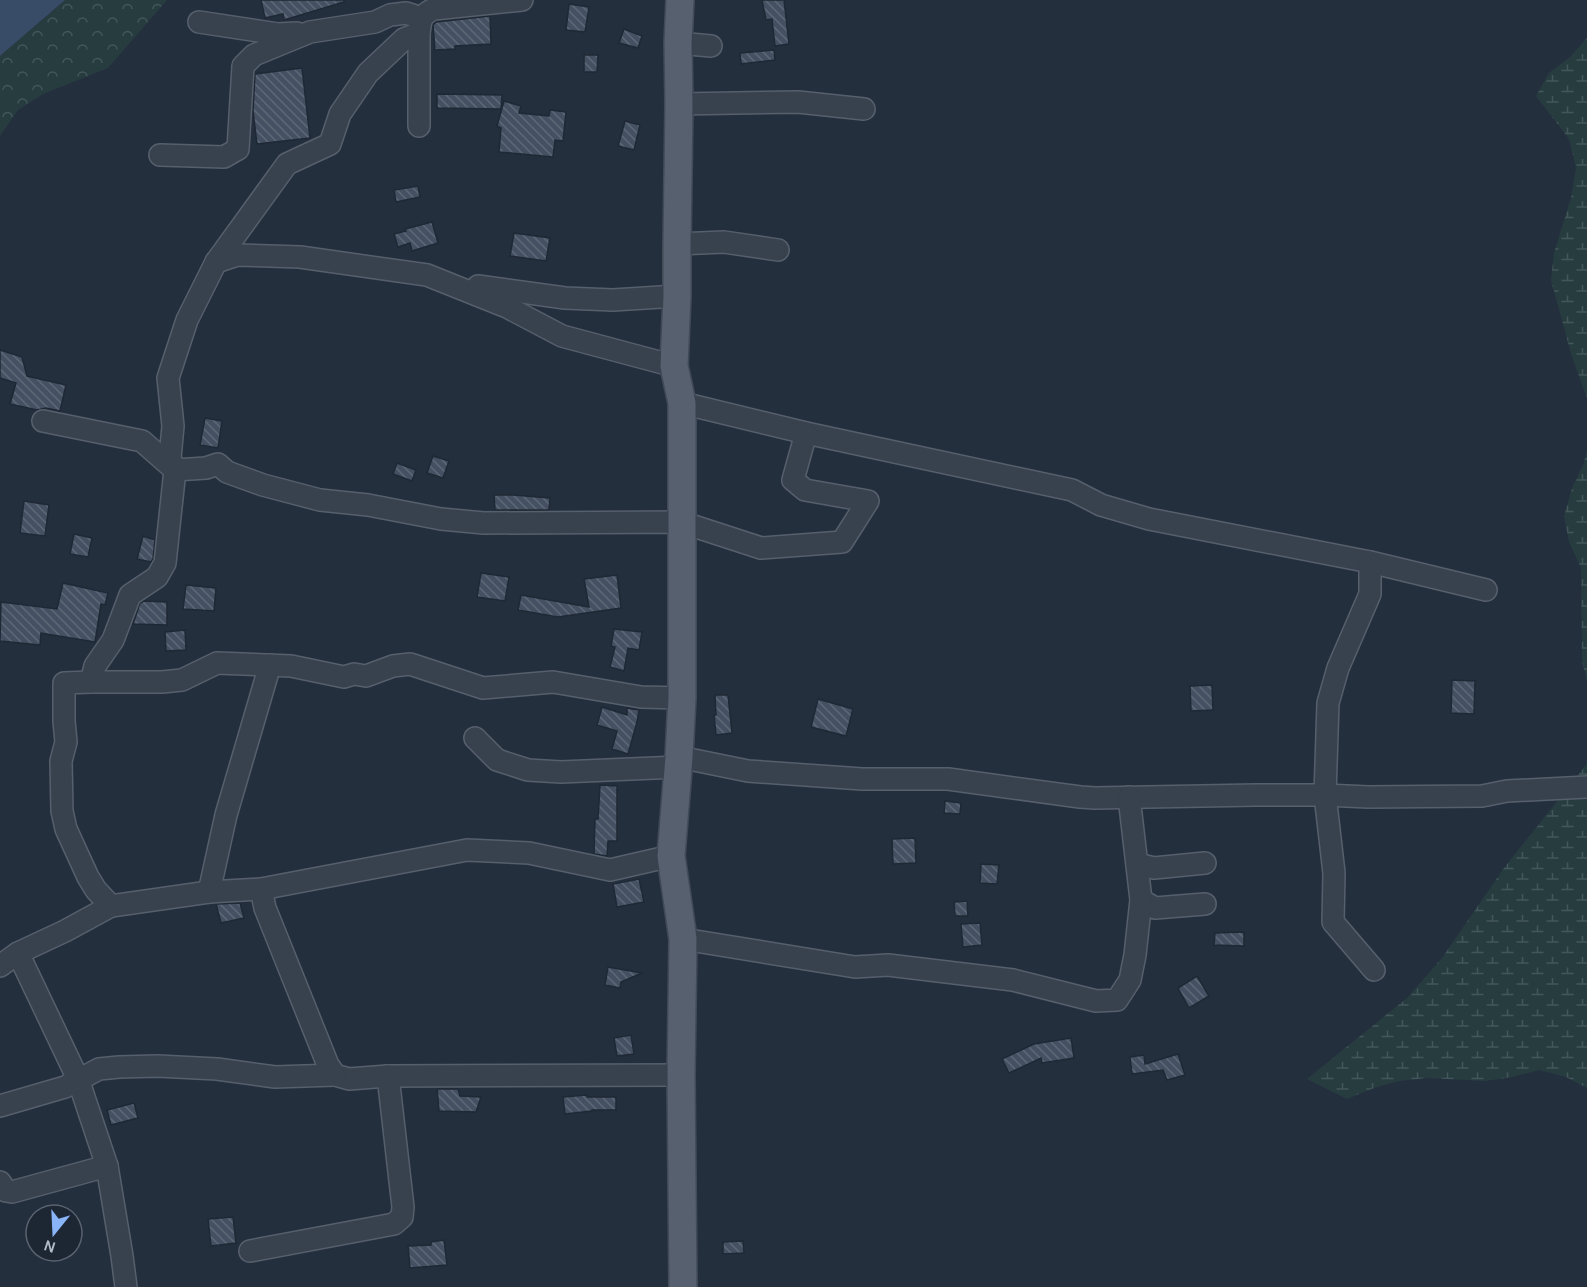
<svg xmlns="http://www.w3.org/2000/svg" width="1587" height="1287" font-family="Karla,sans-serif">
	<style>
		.forest { fill: url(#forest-crowns) }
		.wetland { fill: url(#wetland-marsh) }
		.water { fill: #394c67 }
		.building { fill: url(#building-back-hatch); stroke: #1f2835; stroke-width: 1.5 }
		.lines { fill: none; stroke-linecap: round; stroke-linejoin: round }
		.minor-casing { stroke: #565f6c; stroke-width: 24 }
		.major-casing { stroke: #414a57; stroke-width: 30 }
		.minor { stroke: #38414e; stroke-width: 21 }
		.major { stroke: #56606e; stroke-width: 27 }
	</style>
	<defs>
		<pattern id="forest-crowns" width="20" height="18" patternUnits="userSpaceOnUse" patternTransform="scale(1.5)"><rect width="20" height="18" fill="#263c3f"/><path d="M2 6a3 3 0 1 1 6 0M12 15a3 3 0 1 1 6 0" fill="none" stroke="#435659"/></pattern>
		<pattern id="wetland-marsh" width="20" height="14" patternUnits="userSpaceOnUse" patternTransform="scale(1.5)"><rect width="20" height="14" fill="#263c3f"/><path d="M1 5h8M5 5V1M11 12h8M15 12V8" fill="none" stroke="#435659"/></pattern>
		<pattern id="building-back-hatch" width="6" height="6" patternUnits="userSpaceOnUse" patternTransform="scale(1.5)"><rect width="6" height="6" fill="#455162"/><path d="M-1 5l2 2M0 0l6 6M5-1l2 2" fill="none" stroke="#5d6877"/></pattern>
	</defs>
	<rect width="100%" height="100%" fill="#242f3e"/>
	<path class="forest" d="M65 0H167L108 68 43 94 18 110 0 136V56Z"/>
	<g class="wetland">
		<path d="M1587 38V398L1572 357 1551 280 1554 253 1571 198 1576 168 1569 139 1536 96 1549 73 1570 57Z"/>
		<path d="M1587 451V681L1582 661 1581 568 1569 542 1564 516 1572 488 1583 465Z"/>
		<path d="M1587 759V1088L1566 1077 1539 1070 1512 1077 1485 1081 1427 1078 1399 1081 1374 1088 1347 1099 1307 1079 1407 998 1442 958 1504 868 1586 765Z"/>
	</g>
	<path class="water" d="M0 0H65L0 56Z"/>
	<g class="building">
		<path d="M261 0H344V2L284 20 283 14 265 18Z"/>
		<path d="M762 0H784L789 44 775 46 772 19 766 20Z"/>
		<path d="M569 4 589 7 585 32 566 30Z"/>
		<path d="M490 16 491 44 455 46V49L435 50 433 25 436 22Z"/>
		<path d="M624 29 642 36 638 48 619 43Z"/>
		<path d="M774 50 775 60 741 64 740 53Z"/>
		<path d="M584 55H598L597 72H584Z"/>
		<path d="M302 68 310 138 257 144 253 111 255 74Z"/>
		<path d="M437 94 502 95 501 109 437 108Z"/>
		<path d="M504 101 521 106 519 113 549 116 550 110 566 112 563 141 555 140 553 157 499 152 501 128 497 126Z"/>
		<path d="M625 121 640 125 634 150 618 146Z"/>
		<path d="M418 186 420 197 396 202 394 190Z"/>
		<path d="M432 222 438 243 412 251 410 243 398 247 394 234 406 231 405 229Z"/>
		<path d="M514 233 550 238 546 261 510 256Z"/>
		<path d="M0 350 22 357 27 376 66 385 60 411 46 408 37 410 10 404 16 383 0 378Z"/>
		<path d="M205 418 222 421 218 448 200 445Z"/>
		<path d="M433 456 449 461 443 478 427 473Z"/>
		<path d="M397 463 416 470 412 481 393 474Z"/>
		<path d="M494 495H513L550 498 549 510H495Z"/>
		<path d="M24 501 49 505 45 536 20 533Z"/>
		<path d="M74 534 92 538 88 557 70 554Z"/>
		<path d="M143 536 155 540 153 559 151 562 137 559Z"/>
		<path d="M481 573 509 577 505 601 477 597Z"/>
		<path d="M617 575 621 608 558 617 518 610 521 595 589 607 584 579Z"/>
		<path d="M63 583 108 593 105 605 101 604 95 642 41 633 40 645 0 641 1 602 57 609Z"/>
		<path d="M186 585 216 588 214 611 183 609Z"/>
		<path d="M144 601 167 602V625L133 624 140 603Z"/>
		<path d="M614 629 642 632 639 650 628 648 624 671 610 667 615 647 611 646Z"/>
		<path d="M185 630 186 650 166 651 165 632Z"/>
		<path d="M1452 680 1475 681 1474 714 1451 713Z"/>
		<path d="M1212 685 1213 710 1191 711 1190 686Z"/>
		<path d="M715 695H728L732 733 716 735 714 715H716Z"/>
		<path d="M818 699 853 709 846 736 811 727Z"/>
		<path d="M602 707 627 715V708L639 710 637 722 628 754 612 749 617 731 597 725Z"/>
		<path d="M600 785 617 786V841H608L607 856 594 854 595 819H598Z"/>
		<path d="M945 801 961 803 960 814 944 813Z"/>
		<path d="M915 838 916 863 893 864 892 839Z"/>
		<path d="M981 864 999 865 997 884 980 883Z"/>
		<path d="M639 879 644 902 617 907 613 884Z"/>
		<path d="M967 901 968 916H955L954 902Z"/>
		<path d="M240 903 244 918 221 923 216 904Z"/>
		<path d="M980 923 982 945 963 947 961 924Z"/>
		<path d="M1244 932V946L1214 945 1215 933Z"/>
		<path d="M608 967 642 973 621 982 620 988 605 985Z"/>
		<path d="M1197 976 1209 996 1189 1008 1178 988Z"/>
		<path d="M631 1035 634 1054 617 1056 614 1038Z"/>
		<path d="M1071 1038 1074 1058 1042 1063 1041 1058 1009 1073 1002 1059 1034 1044Z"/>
		<path d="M1178 1054 1185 1075 1167 1080 1163 1070 1132 1074 1130 1057 1144 1055 1145 1064Z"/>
		<path d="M437 1089H458L460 1096 481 1097 476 1112 439 1111Z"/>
		<path d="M587 1095V1097H616V1110H592V1111L565 1114 563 1097Z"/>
		<path d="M134 1103 138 1118 111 1125 107 1110Z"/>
		<path d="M233 1217 236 1243 211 1246 208 1219Z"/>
		<path d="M444 1240 447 1265 410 1268 408 1246 431 1245V1242Z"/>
		<path d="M743 1241 744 1253 723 1254V1242Z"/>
	</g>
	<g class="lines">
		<g class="minor-casing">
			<g id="minor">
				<path d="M199 22 278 34 297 33"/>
				<path d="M678 43 711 46"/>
				<path d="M679 104 798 102 864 109"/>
				<path d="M419 126V33C421 20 420 15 434 9L522 0"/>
				<path d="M160 155 224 157 238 149 243 66 254 55 310 32 375 22 390 15 406 13 421 18"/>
				<path d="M677 244 724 242 778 250"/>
				<path d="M216 262 237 255 300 257 427 275 507 307 562 336 674 366"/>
				<path d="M478 286 565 298 613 300 677 296"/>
				<path d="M682 403 806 433 1072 490 1101 505 1149 519 1370 562 1486 590"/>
				<path d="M43 421 142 441 175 470 206 468 218 464 227 472 263 485 320 500 368 505 441 519 484 523 681 522 761 548 842 542 868 501 805 490 793 480 806 433"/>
				<path d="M1370 562V594L1338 668 1328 703 1325 795 1334 873 1333 922 1374 970"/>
				<path d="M91 682 95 666 113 640 130 595 157 577 165 563 175 470 170 458 173 426 168 378 187 320 216 262 287 164 330 144 340 114 368 73 404 39 419 33"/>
				<path d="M475 738 497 760 528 770 561 772 678 767"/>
				<path d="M679 757 748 771 862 779H948L1080 797 1095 798 1256 795H1325L1368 797 1482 796 1507 791 1587 787"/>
				<path d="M1137 864 1154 868 1205 863"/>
				<path d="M261 889 265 908 328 1065 335 1075 349 1079 388 1076 681 1075"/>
				<path d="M209 892 226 815 270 665"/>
				<path d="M1141 900 1155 908 1205 904"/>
				<path d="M111 906 209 892 261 889 467 850 529 853 610 870 671 856"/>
				<path d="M683 939 855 967 888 965 1013 980 1096 1001 1117 1000 1130 980 1135 955 1141 900 1129 797"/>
				<path d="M18 953 78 1079 107 1166 122 1256 126 1287"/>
				<path d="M0 966 18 953 65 931 111 906 96 890 88 877 66 829 62 811 61 761 66 742 64 721V683L91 682H162L182 680 217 663 291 666 344 677 354 674 366 676 393 666 410 664 483 688 553 682 641 697 682 698"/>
				<path d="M0 1106 65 1087 99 1069 119 1067 158 1066 217 1069 275 1077 335 1075"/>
				<path d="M0 1182 6 1191 12 1192 107 1166"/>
				<path d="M250 1251 394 1224 402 1217 403 1207 388 1076"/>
			</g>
		</g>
		<g class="major-casing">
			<path id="major" d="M680 0 678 43 679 104 677 244V296L674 366 682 403V698L679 757 671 856 683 939 681 1075 683 1287"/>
		</g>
		<use href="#minor" class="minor"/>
		<use href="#major" class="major"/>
	</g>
	<g transform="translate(54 1233) rotate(198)"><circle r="28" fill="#1d2633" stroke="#59626f" stroke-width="1.5"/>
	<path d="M0-4.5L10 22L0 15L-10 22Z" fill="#8ab4f8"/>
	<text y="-9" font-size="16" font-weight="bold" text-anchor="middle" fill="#b4bcc9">N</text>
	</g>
</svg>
